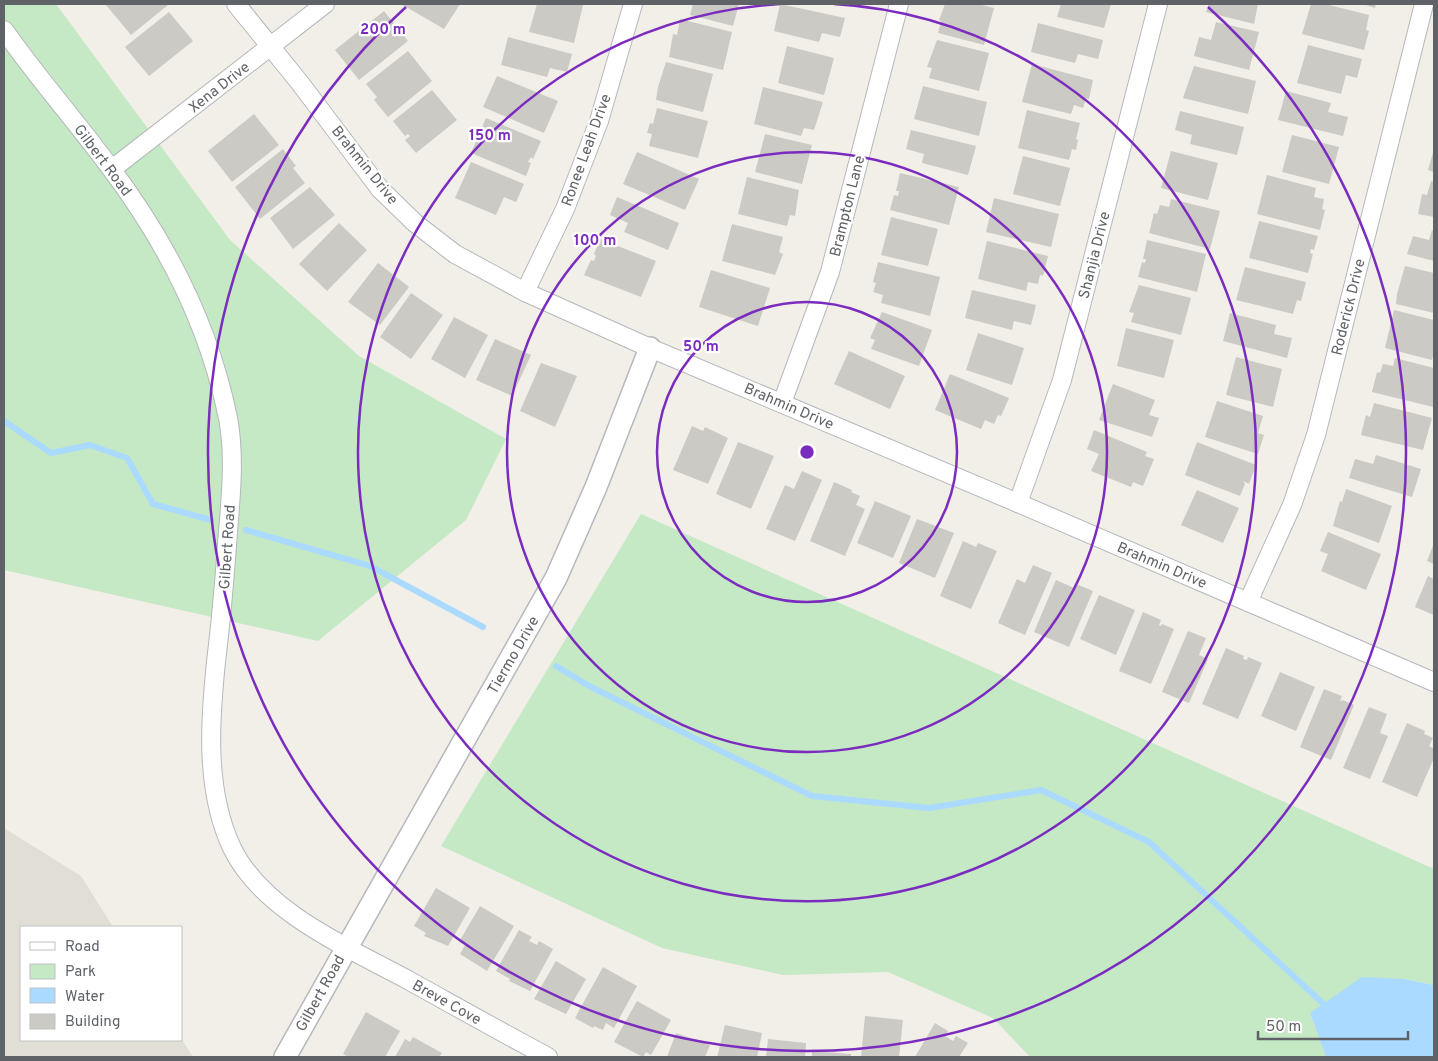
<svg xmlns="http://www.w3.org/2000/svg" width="1438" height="1061" font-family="Overpass,sans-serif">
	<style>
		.education { fill: #e1ded6 }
		.green { fill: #c5e8c5 }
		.water { fill: #aadaff }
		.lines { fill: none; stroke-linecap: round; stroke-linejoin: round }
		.stream { stroke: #aadaff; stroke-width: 6 }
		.building { fill: #cccac5 }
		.minor-casing { stroke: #b5b8bc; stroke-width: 20 }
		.tertiary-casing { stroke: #b5b8bc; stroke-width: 24 }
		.minor { stroke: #fff; stroke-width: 18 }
		.tertiary { stroke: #fff; stroke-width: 21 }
		.ring { fill: none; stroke: #7b2cbf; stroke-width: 2.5 }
		.labels { text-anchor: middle; stroke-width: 4.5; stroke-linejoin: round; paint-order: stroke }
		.street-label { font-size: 15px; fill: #5f6368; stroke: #fff }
		.centre { fill: #7b2cbf; stroke: #fff; stroke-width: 2.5 }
		.ring-label { font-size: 15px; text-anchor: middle; font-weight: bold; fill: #7b2cbf; stroke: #fff; stroke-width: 4.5; stroke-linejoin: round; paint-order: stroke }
	</style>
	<rect width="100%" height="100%" fill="#f1efe8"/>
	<path class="education" d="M4 828 81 876 113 927H21V1040L181 1038 193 1057H4Z"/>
	<g class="green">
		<path d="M4 4H56L230 240 359 356 506 439 466 520 318 641 4 570Z"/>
		<path d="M641 514 1434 869V985L1404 979 1310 1013 1326 1057H1030L993 1018 888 972 783 975 662 948 441 846Z"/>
	</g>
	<path class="water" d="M1362 977 1404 979 1434 985V1057H1326L1310 1013Z"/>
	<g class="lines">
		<g class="stream">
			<path d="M4 421 51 453 90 445 127 458 153 504 211 520"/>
			<path d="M246 530 370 566 483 627"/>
			<path d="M556 666 591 687 812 796 929 808 1041 790 1149 842 1329 1009"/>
		</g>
	</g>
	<g class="building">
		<path d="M108 4H167L168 5 131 35 106 5Z"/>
		<path d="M401 4H460L444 29Z"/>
		<path d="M537 4 583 5 574 43 529 32Z"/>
		<path d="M693 4H739L733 26 690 15Z"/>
		<path d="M780 4 845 18 840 37 822 33 819 42 774 31Z"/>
		<path d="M945 4H978L994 8 984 45 938 33 941 21 939 20Z"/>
		<path d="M1061 4H1111L1104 28 1057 17Z"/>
		<path d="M1209 4H1258L1254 24 1206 12Z"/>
		<path d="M1311 4H1325L1369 15 1366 30 1369 31 1364 50 1302 34Z"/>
		<path d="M1363 4H1376L1375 8Z"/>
		<path d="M384 11 408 41 359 80 335 50Z"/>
		<path d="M169 12 193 41 149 76 125 47Z"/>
		<path d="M680 19 732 32 723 70 669 57 673 34 677 35Z"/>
		<path d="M1216 22 1259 32 1249 70 1194 56 1199 37 1211 40Z"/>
		<path d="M1038 23 1103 40 1098 59 1078 54 1075 63 1031 52Z"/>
		<path d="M508 37 572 54 567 72 550 68 547 77 501 65Z"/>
		<path d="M937 40 989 53 979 91 929 78 932 68 927 67Z"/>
		<path d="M1308 45 1362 59 1357 78 1346 75 1341 94 1297 83Z"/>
		<path d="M787 46 834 58 824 95 778 83Z"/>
		<path d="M408 51 432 81 388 117 374 100 377 97 366 84Z"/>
		<path d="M666 62 713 74 703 112 656 100 658 87Z"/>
		<path d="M1032 64 1093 80 1089 99 1086 98 1083 108 1074 105 1071 114 1022 102Z"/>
		<path d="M1194 66 1256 81 1248 114 1183 98Z"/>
		<path d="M497 76 558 101 544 133 483 107Z"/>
		<path d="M923 86 987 102 979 136 914 119Z"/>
		<path d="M763 87 823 102 814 130 804 128 801 136 754 124Z"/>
		<path d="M432 90 457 120 416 153 405 140 410 136 408 134 405 136 393 121Z"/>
		<path d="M1286 91 1331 103 1328 112 1348 117 1343 136 1278 120Z"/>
		<path d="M657 108 708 121 698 158 649 146 652 134 647 133 650 123 653 124Z"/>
		<path d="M1027 110 1080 123 1076 139 1078 140 1076 150 1072 149 1069 160 1018 148Z"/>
		<path d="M1180 111 1244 127 1237 155 1190 144 1192 135 1175 130Z"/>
		<path d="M254 114 279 145 232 182 208 151Z"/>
		<path d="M486 118 541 141 533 159 531 157 528 162 531 163 526 176 471 153Z"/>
		<path d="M911 130 976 146 968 175 922 163 924 154 906 149Z"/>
		<path d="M765 134 812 145 802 184 755 172Z"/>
		<path d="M1292 135 1339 147 1329 184 1282 172Z"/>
		<path d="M283 149 296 166 293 168 305 183 260 219 235 187Z"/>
		<path d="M1434 149V172L1428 170Z"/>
		<path d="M1171 151 1218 163 1208 200 1161 188Z"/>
		<path d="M637 152 699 179 685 210 623 184Z"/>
		<path d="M1023 156 1070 168 1060 206 1013 194Z"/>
		<path d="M471 162 524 184 516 202 504 197 496 215 455 198Z"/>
		<path d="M900 173 959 187 949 225 890 210 894 195 898 196 899 191H896Z"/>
		<path d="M1267 175 1316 188 1314 197 1324 199 1322 209 1325 210 1320 230 1257 214Z"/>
		<path d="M747 177 799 190 795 216 790 215 787 226 738 214Z"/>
		<path d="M1431 181 1434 182V217L1418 214 1422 194 1427 195Z"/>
		<path d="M310 187 335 215 293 249 270 218Z"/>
		<path d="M617 197 679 223 668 250 624 232 628 223 610 215Z"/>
		<path d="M994 198 1059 214 1051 247 986 232Z"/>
		<path d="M1171 199 1220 211 1210 249 1149 233 1154 213 1157 214 1160 205 1169 207Z"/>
		<path d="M891 217 938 229 928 266 881 255Z"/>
		<path d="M1259 221 1318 236 1314 250 1311 249 1310 253 1313 254 1308 273 1249 258Z"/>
		<path d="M339 223 367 250 327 291 299 264Z"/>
		<path d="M732 224 783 237 779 252 783 254 775 275 722 261Z"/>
		<path d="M1432 230 1434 231V261L1407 254 1413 236 1429 240Z"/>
		<path d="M600 239 656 261 641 297 584 275 591 260 594 261 596 256 594 254Z"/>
		<path d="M1147 240 1206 254 1197 292 1138 277 1142 262 1145 263 1146 259H1143Z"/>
		<path d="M987 241 1048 256 1043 276 1040 275 1038 284 1028 282 1026 291 978 279Z"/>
		<path d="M878 262 940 277 930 316 881 303 883 295 873 292 876 283 873 282Z"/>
		<path d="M378 263 409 287 380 325 348 302Z"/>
		<path d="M1405 266 1434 273V313L1396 304 1397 294Z"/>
		<path d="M1245 267 1306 282 1301 301 1297 300 1293 314 1236 300Z"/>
		<path d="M711 270 770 288 758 326 699 307Z"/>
		<path d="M1139 285 1191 298 1181 335 1131 322 1134 313 1129 312Z"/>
		<path d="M972 290 1036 305 1031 325 1014 321 1012 330 965 318Z"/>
		<path d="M411 293 443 315 411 359 380 337Z"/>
		<path d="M1394 310 1434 320V351L1432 360 1385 348Z"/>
		<path d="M882 312 932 330 919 366 871 349 875 340 870 338Z"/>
		<path d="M1230 313 1276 325 1274 334 1292 338 1287 358 1223 341Z"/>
		<path d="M454 317 488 335 465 378 431 359Z"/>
		<path d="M1126 328 1174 340 1164 378 1117 366Z"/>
		<path d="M978 333 1024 348 1012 385 966 370Z"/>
		<path d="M495 339 531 355 512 396 476 380Z"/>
		<path d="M849 351 905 376 890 409 834 384Z"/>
		<path d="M1236 357 1282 369 1273 407 1226 395Z"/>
		<path d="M1395 358 1434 368 1433 407 1372 392 1377 372 1380 373 1383 364 1393 366Z"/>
		<path d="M541 363 577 376 555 427 520 411Z"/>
		<path d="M950 374 1009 398 1001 416 998 415 994 424 985 420 981 429 935 410Z"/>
		<path d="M1113 384 1155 400 1149 415 1159 418 1152 437 1099 420Z"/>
		<path d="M1217 401 1263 416 1258 433 1264 435 1258 454 1205 437Z"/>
		<path d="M1374 403 1432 418 1423 450 1361 435 1366 415 1370 417Z"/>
		<path d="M692 426 703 431 705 427 728 438 708 484 673 470Z"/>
		<path d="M1094 430 1147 452 1145 456 1154 459 1143 486 1133 482 1131 487 1091 471 1099 454 1087 449Z"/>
		<path d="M738 442 774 456 751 509 716 494Z"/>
		<path d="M1197 442 1256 465 1249 484 1243 481 1245 484 1240 496 1185 475Z"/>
		<path d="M1376 455 1421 469 1412 497 1349 478 1355 459 1373 464Z"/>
		<path d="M802 471 822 480 795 541 766 529 785 485 794 489Z"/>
		<path d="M834 482 852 490 851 492 860 496 856 505 865 509 845 556 810 541Z"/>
		<path d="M1346 489 1392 506 1379 543 1333 526 1340 501 1342 502Z"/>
		<path d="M1197 490 1239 508 1223 543 1181 525Z"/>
		<path d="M875 501 911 516 893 558 857 543Z"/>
		<path d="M917 519 954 533 935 578 899 563Z"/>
		<path d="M1328 532 1381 554 1366 590 1321 571 1328 554 1320 551Z"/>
		<path d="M963 541 976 547 978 543 997 551 971 609 940 596Z"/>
		<path d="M1434 543V564L1427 561Z"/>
		<path d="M1033 565 1052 573 1025 635 998 623 1017 579 1025 583Z"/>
		<path d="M1428 576 1434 579V615L1415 607Z"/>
		<path d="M1056 580 1074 588 1076 584 1093 591 1069 647 1034 632Z"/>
		<path d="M1099 595 1135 610 1116 655 1080 639Z"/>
		<path d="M1143 612 1161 620 1159 625 1161 626 1162 624 1174 629 1151 684 1119 671Z"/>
		<path d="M1188 631 1206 638 1199 655 1208 659 1189 703 1162 692Z"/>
		<path d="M1226 648 1244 656 1243 659 1247 660 1248 657 1262 663 1238 719 1202 704Z"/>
		<path d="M1280 672 1315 687 1296 731 1261 716Z"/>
		<path d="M1324 689 1342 696 1340 701 1343 700 1354 705 1331 760 1300 747Z"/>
		<path d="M1369 707 1387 714 1380 733 1388 736 1370 779 1343 768Z"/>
		<path d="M1407 723 1425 731 1424 734 1433 738 1429 746 1434 749V758L1417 797 1382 782Z"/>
		<path d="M436 888 470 908 448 946 424 936 426 933 414 926Z"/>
		<path d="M480 906 514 926 487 971 460 954 465 945 459 942Z"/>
		<path d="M519 930 532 937 529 941 537 945 539 941 553 949 530 991 509 981 510 979 496 971Z"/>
		<path d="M556 961 586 979 566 1014 534 999Z"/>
		<path d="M603 967 637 986 614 1028 606 1023 603 1030 594 1026 593 1028 575 1018Z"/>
		<path d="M637 1001 671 1020 651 1055 646 1052 643 1057 614 1042Z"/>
		<path d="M366 1012 400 1031 385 1057H349L343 1054Z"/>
		<path d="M865 1016 903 1020 899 1057H861Z"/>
		<path d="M935 1023 948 1031 945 1036 953 1041 956 1036 968 1043 959 1057H915Z"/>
		<path d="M725 1025 762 1033 757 1057H717Z"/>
		<path d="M676 1033 710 1045 705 1057H667Z"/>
		<path d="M413 1037 442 1053 439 1057H395L405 1039 410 1042Z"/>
		<path d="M768 1039 806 1043 805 1057H766Z"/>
		<path d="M812 1051 851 1054V1057H812Z"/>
	</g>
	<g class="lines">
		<g class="minor-casing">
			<g id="minor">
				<path d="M236 4 300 83 380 189 415 223 455 254 525 292 650 348 1018 503 1434 682"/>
				<path d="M4 30C37 77 75 120 109 166 166 241 209 325 228 418 235 455 231 495 228 532 225 573 222 613 217 653 210 716 204 789 232 848 263 912 349 948 408 980 455 1006 501 1032 548 1057"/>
				<path d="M112 169 325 4"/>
				<path d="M525 292 565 209 599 121 633 4"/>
				<path d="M782 403 830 272 899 4"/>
				<path d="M1018 503 1062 380 1158 4"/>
				<path d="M1248 602 1292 505 1316 435 1424 4"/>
			</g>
		</g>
		<g class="tertiary-casing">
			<path id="tertiary" d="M285 1057 556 578 596 487 650 348"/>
		</g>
		<use href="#minor" class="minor"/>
		<use href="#tertiary" class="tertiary"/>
	</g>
	<g class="ring">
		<circle cx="807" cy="452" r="150"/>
		<circle cx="807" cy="452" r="300"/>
		<path d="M834 4A449 449 0 1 1 780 4"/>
		<path d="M1208 7A599 599 0 1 1 406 7"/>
	</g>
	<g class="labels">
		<g class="street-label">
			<text transform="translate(219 87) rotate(-38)" y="5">Xena Drive</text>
			<text transform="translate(586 150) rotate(-70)" y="5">Ronee Leah Drive</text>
			<text transform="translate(103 160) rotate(53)" y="5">Gilbert Road</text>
			<text transform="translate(365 165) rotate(51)" y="5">Brahmin Drive</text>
			<text transform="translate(847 206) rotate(-76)" y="5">Brampton Lane</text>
			<text transform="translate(1094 255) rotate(-76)" y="5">Shanjia Drive</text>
			<text transform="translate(1348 307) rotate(-76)" y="5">Roderick Drive</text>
			<text transform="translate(789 406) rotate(23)" y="5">Brahmin Drive</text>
			<text transform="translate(227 547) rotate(-86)" y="5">Gilbert Road</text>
			<text transform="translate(1162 565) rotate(23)" y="5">Brahmin Drive</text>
			<text transform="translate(513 655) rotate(-60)" y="5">Tiermo Drive</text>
			<text transform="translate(320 993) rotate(-61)" y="5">Gilbert Road</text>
			<text transform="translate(447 1002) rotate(29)" y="5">Breve Cove</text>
		</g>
	</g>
	<circle cx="807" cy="452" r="8" class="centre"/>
	<g class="ring-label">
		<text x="383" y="34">200 m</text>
		<text x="490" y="140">150 m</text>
		<text x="595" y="245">100 m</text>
		<text x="701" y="351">50 m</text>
	</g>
	<rect width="1438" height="1061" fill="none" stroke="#5f6368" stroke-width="10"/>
	<rect x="20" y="926" width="162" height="115" fill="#ffffff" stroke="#bfc1c3"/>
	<rect x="30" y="942" width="25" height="8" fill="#ffffff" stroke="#bfc1c3"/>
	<text x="65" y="951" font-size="15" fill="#5f6368">Road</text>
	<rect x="30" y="964" width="25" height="15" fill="#c5e8c5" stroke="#bfc1c3"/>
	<text x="65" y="976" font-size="15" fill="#5f6368">Park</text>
	<rect x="30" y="988" width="25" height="15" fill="#aadaff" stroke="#bfc1c3"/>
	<text x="65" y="1001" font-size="15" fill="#5f6368">Water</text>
	<rect x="30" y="1014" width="25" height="15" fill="#cccac5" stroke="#bfc1c3"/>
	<text x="65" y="1026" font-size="15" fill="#5f6368">Building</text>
	<path d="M1258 1031v8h150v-8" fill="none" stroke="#5f6368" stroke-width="2.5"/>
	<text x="1266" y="1031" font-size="15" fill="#5f6368" stroke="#ffffff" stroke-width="4" paint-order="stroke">50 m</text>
</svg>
